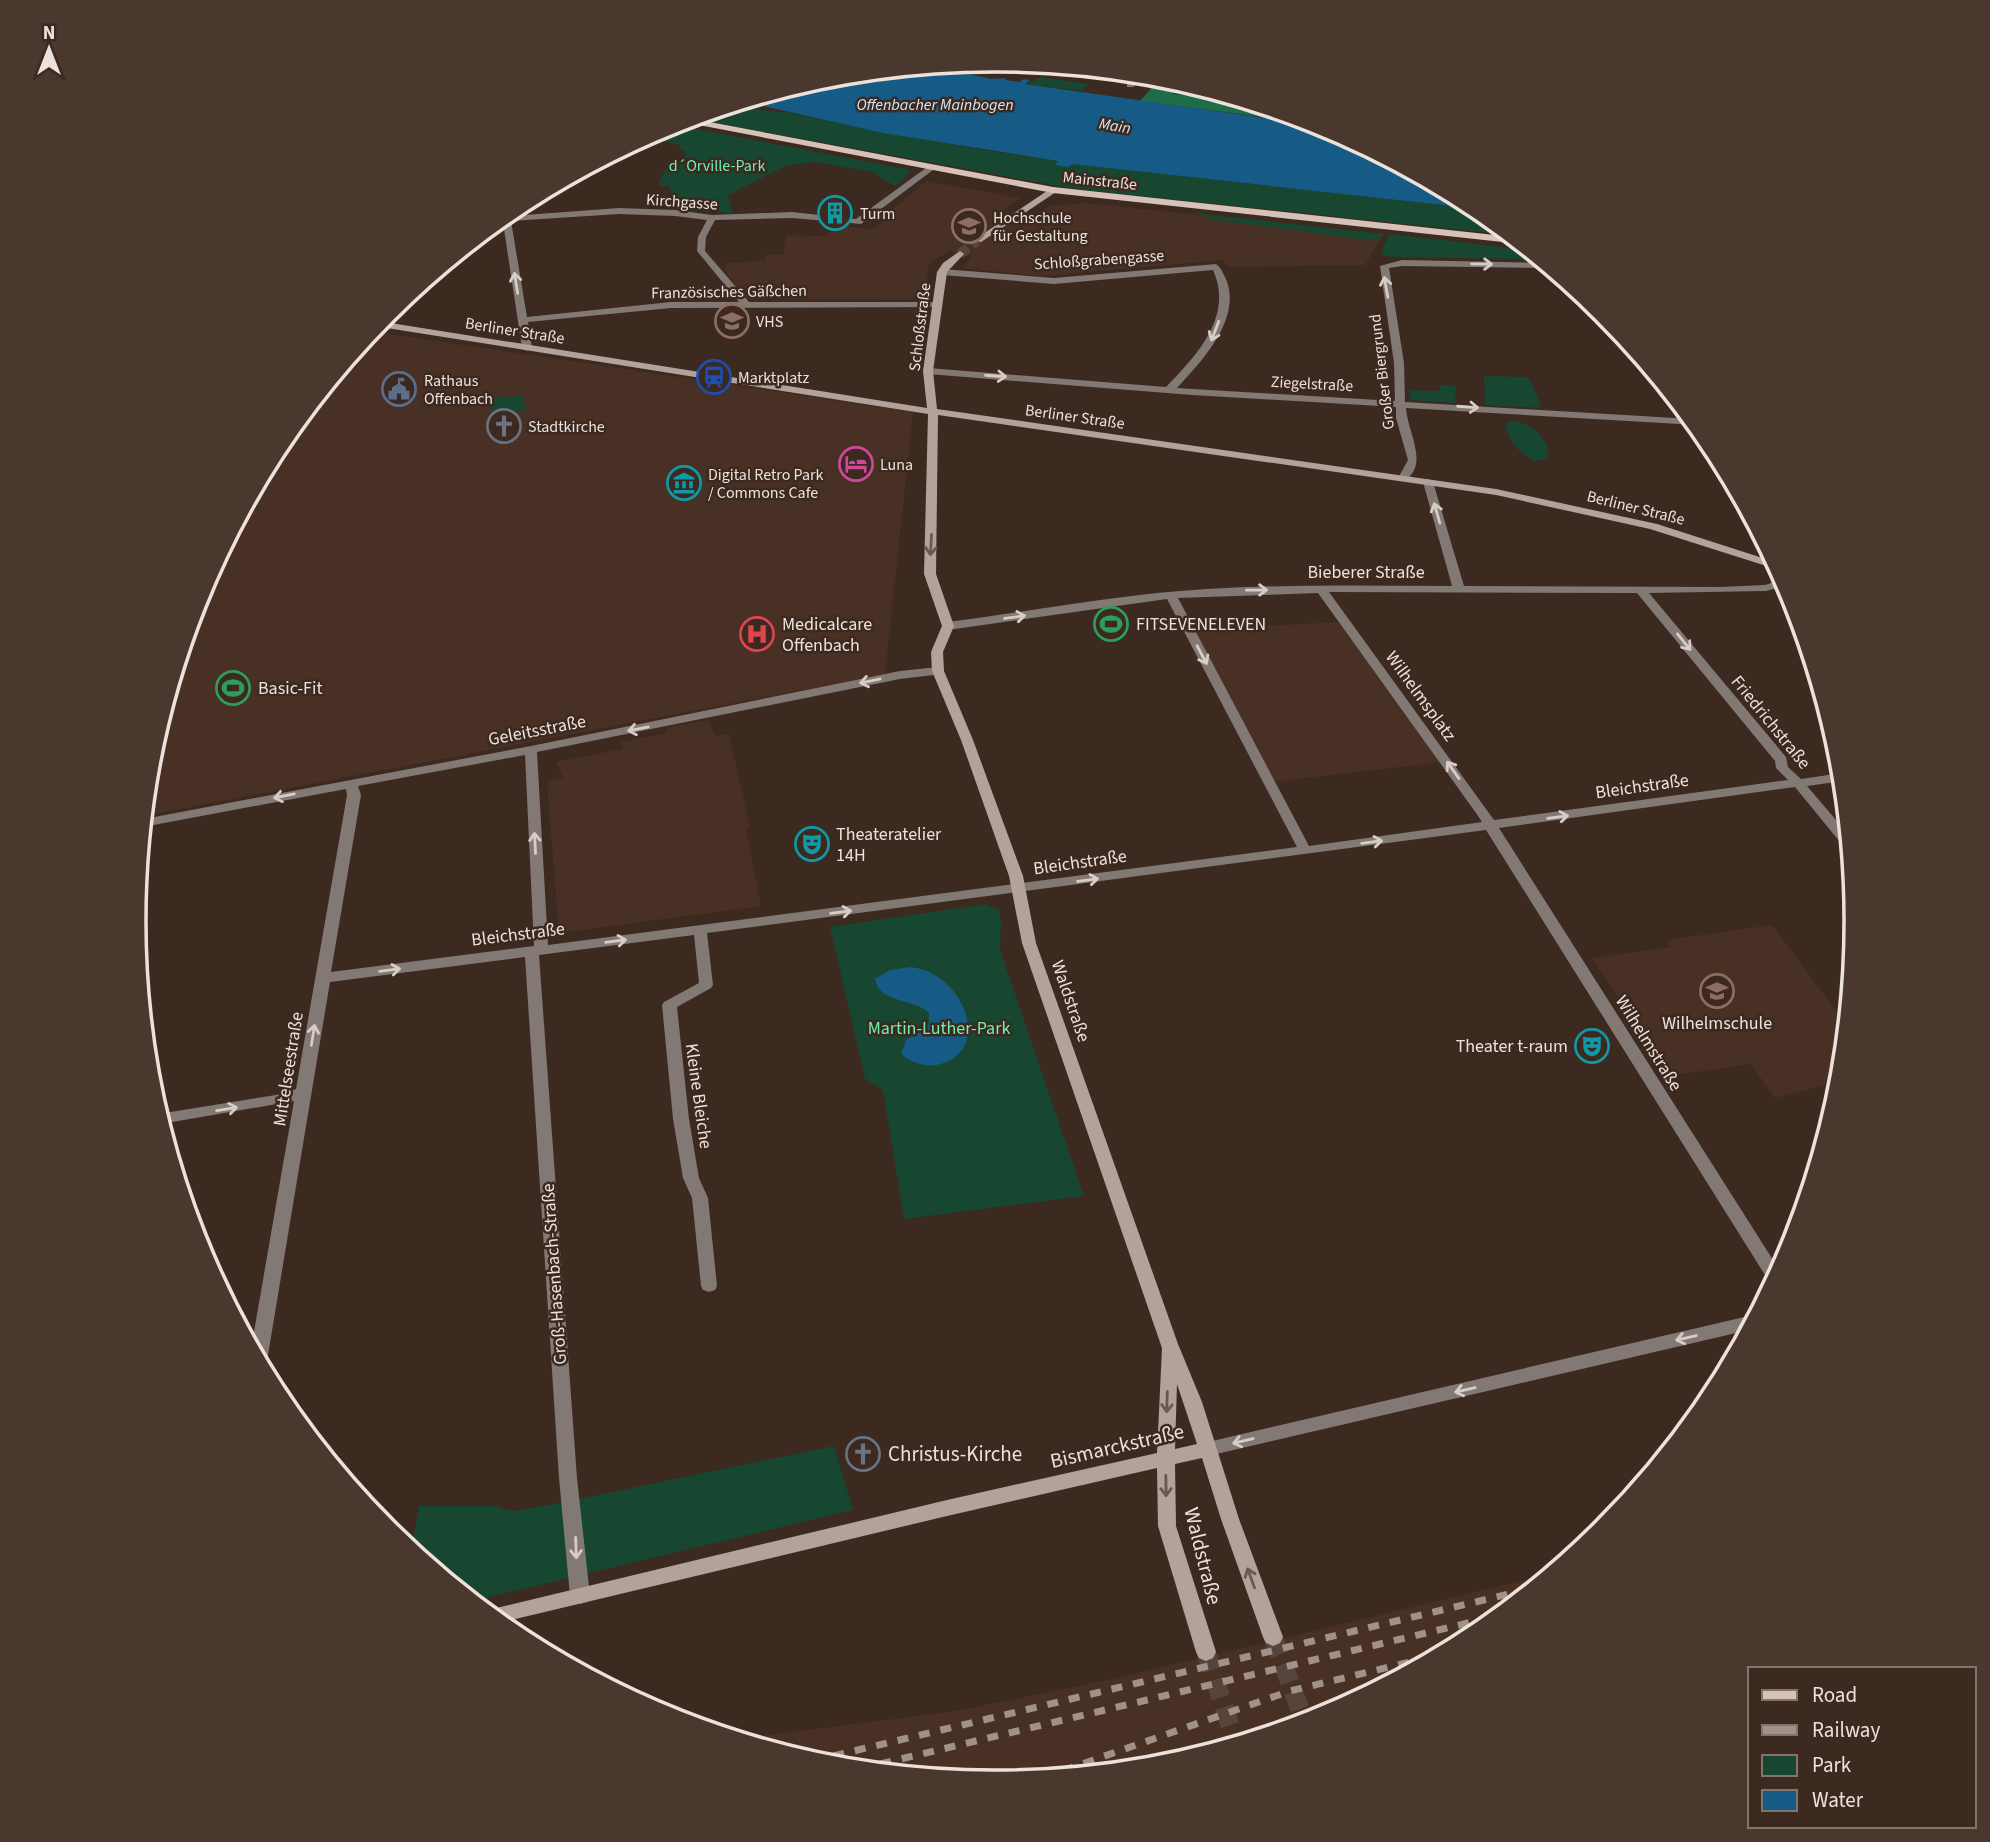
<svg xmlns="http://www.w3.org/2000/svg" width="1990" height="1842" font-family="'Source Sans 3',sans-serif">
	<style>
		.built { fill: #483124 }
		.green { fill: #174730 }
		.forest { fill: #1e6c48 }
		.water { fill: #165b85 }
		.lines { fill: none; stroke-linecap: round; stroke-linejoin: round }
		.secondary-tunnel-far1 { stroke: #57453c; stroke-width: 10; stroke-dasharray: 10 5; stroke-linecap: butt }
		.secondary-tunnel { stroke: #57453c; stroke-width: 19; stroke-dasharray: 19 10; stroke-linecap: butt }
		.street { fill: #827874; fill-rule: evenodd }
		.secondary { fill: #b2a29b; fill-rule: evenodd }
		.primary { fill: #d7c2b9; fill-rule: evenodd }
		.rail { stroke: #a0918a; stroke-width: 7; stroke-dasharray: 11 11; stroke-linecap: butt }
		.oneway { stroke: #d8ccc6 }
		.oneway2 { stroke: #6b5951 }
		.labels { text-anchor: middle; stroke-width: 5; stroke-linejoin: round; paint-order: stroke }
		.far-water-label { font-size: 16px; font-style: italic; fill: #d3e7f6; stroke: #3c2920 }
		.far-park-label { font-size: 16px; fill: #6ef1b0; stroke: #3c2920 }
		.far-street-label { font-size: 16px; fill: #ede1db; stroke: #3c2920 }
		.far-poi-label { font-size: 16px; fill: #ede1db; stroke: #3c2920; text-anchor: start }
		.street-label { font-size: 18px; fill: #ede1db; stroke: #3c2920 }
		.poi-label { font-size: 18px; fill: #ede1db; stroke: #3c2920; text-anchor: start }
		.park-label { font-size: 18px; fill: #6ef1b0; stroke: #3c2920 }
		.near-street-label { font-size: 21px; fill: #ede1db; stroke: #3c2920 }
		.near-poi-label { font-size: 21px; fill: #ede1db; stroke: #3c2920; text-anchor: start }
		.rim { fill: none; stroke: #ede1db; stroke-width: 3.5 }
	</style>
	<rect width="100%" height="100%" fill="#3c2920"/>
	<g class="built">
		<path d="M926 181 1020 198 1002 211 1028 217 1050 206 1085 203 1384 234 1365 265 1227 267 1223 260 1041 276 962 268 971 257 949 251 929 265 924 293 908 300 747 298 727 274 724 263 765 261 766 255H783L786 235 825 236 838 225 871 230 893 215 890 212Z"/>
		<path d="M370 331 913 412 885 674 144 816 150 753 199 591 279 442Z"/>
		<path d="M1338 622 1442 762 1272 782 1191 630Z"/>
		<path d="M708 720 716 736 729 734 750 828 746 829 761 906 559 933 547 781 563 778 556 762 623 749 621 742 667 733 666 728Z"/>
		<path d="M1772 925 1846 1024 1841 1081 1775 1098 1751 1064 1669 1076 1592 958 1671 947 1667 940Z"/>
		<path d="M1550 1574 1473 1638 1324 1717 1163 1766 995 1782 827 1766 737 1739 956 1711 1121 1677Z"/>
	</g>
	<g class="green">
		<path d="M1041 77 1089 84 1081 91 1026 84Z"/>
		<path d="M1187 83 1245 101 1170 94Z"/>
		<path d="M734 104C754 112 775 109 796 114 883 133 971 149 1059 161L1069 167 1072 164 1479 209 1510 235 1075 189 688 118Z"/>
		<path d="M670 124 906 169 911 172 895 186 872 172 814 162 785 166 728 195 732 213 686 210 679 202H675L669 186H659C659 171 675 164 686 156V152L678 148 681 145 642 137Z"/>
		<path d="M1194 213 1384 234 1377 241 1216 220Z"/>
		<path d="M1389 234 1528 250 1531 252 1525 259 1390 257 1381 254Z"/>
		<path d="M1484 376 1527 377 1534 388 1541 408 1485 405Z"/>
		<path d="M1440 385 1456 386 1455 403 1410 400V390L1440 391Z"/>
		<path d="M524 396 525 411 491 415 494 397Z"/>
		<path d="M1512 420C1529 422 1555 441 1546 459L1535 461C1519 453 1508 442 1505 424Z"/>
		<path d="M985 904 999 910 1001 922 1000 950 1084 1196 904 1219 883 1090 865 1079 830 927Z"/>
		<path d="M834 1446 853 1510 472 1601 411 1551 419 1506H496L512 1511 559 1503Z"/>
	</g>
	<path class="forest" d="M1162 76 1187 83 1172 94 1245 101 1324 125 1140 101Z"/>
	<g class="water">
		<path d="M931 66 992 79 1006 78 1005 80 1019 82 1024 79 1030 80 1025 84 1060 89 1328 127 1479 209 1072 164 1069 167 1055 165 1058 161 883 133 759 105 752 108 736 104 827 76Z"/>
		<path d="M910 967C966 972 994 1055 936 1065 923 1067 911 1062 901 1054L906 1040 929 1023V1013C915 998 879 1004 875 979L890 970Z"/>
	</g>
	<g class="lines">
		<path class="secondary-tunnel-far1" d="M960 254 978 240"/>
		<g class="secondary-tunnel">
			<path d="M1273 1637 1305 1723"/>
			<path d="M1206 1652 1236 1744"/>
		</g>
		<g class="street">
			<path d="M1139 74H1146L1133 87H1127V83Z"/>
			<path d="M930 165 937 167 861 224 792 218 715 220 706 237 705 251 749 302H937L940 303V307L671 308 528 322 532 348 527 351 522 348 502 216 508 212 511 216 619 208 675 210 712 215 792 212 856 219ZM619 214 675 216 707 220 698 237 697 251 739 302H671L527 317 511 221Z"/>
			<path d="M1402 260 1545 263 1551 268 1402 266 1389 268 1404 363 1405 402 1692 419 1697 425 1406 408C1407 431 1431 467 1403 481L1398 478 1408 460 1396 418V407L1192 395 928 374 923 371 928 368 1166 387C1197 355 1234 316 1213 270L1054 284 942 275 937 272 942 269 1054 278 1216 264C1221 268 1222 271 1225 277 1244 317 1202 361 1177 388L1395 401 1394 363 1380 266Z"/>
			<path d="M1428 479 1433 482 1464 586 1720 587 1765 585 1784 579 1788 585 1766 591 1649 593 1786 757 1788 767 1801 779 1842 773 1843 781 1807 786 1848 834 1849 848 1844 847 1795 787 1499 828 1780 1271 1773 1284 1770 1283 1486 830 707 933 713 985 711 988 677 1007 689 1119 699 1178 708 1198 717 1286 715 1290 709 1292 703 1290 701 1286 692 1198 683 1178 673 1119 662 1005 664 1002 699 983 694 935 539 955 577 1478 590 1596 587 1602 580 1604 573 1602 570 1596 559 1478 525 957 330 982 267 1361 261 1367 251 1349 294 1101 161 1124 158 1114 282 1094 296 1089 347 795 346 789 143 827 144 819 531 746 900 671 938 667 942 668 944 671 942 674 900 679 537 752 548 945 1297 847 1167 599 948 630 942 626 948 622C1034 611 1121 594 1207 589 1289 584 1371 586 1452 586L1423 482ZM1329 592 1637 593 1775 761 1776 768 1788 780 1494 820ZM1318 593 1476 813 1482 822 1309 846 1178 598ZM525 755 534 946 331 972 361 795 358 786Z"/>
			<path d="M1753 1315 1756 1316 1749 1330 1208 1456 1202 1454 1199 1449 1202 1444 1208 1442Z"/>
		</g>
		<g class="secondary">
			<path d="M1053 187 1057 190 1056 192 981 242 974 240Z"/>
			<path d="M960 251 964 254 947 272 933 371 937 409 1496 489 1657 524 1775 562 1779 570 1650 529 1496 495 938 415 936 574 954 626 943 652 944 671 973 740 1023 876 1036 943 1178 1344 1202 1402 1239 1519 1283 1637 1280 1643 1273 1646 1266 1643 1263 1637 1221 1519 1202 1458 1175 1464 1176 1526 1216 1652 1213 1658 1206 1661 1199 1658 1196 1652 1158 1526 1157 1468 947 1516 499 1623 484 1611 947 1500 1157 1453 1162 1348 1022 943 1009 876 961 740 932 671 931 652 942 626 924 574 928 414 374 326 378 321 927 408 923 371 937 272 943 263ZM1177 1384 1197 1444 1175 1449Z"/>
		</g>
		<path class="primary" d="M688 118 1053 187 1513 237 1521 244 1053 193 678 121Z"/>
		<g class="rail">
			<path d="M812 1761 1534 1588"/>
			<path d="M859 1769 1501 1615"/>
			<path d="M1042 1778 1290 1691 1443 1654"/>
		</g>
	</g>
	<defs><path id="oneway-shaft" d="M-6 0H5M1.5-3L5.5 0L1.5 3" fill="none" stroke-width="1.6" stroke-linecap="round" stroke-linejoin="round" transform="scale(1.75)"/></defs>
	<g class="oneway">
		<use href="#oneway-shaft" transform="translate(1482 264) rotate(1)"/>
		<use href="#oneway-shaft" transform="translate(516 283) rotate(-99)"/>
		<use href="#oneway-shaft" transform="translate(1386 287) rotate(-100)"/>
		<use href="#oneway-shaft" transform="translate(1215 331) rotate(111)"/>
		<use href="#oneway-shaft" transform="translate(996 376) rotate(4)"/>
		<use href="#oneway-shaft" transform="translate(1468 407) rotate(4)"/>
		<use href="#oneway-shaft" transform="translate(1437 513) rotate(-106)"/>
		<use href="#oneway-shaft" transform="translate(1257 590) rotate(-1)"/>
		<use href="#oneway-shaft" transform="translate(1015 617) rotate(-8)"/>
		<use href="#oneway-shaft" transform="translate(1684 642) rotate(51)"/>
		<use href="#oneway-shaft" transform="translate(1202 655) rotate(62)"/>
		<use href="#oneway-shaft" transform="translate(870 681) rotate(168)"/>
		<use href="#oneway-shaft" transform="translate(638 729) rotate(169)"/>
		<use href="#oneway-shaft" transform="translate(1453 770) rotate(-125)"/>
		<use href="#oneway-shaft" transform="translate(284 796) rotate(169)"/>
		<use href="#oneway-shaft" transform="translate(1558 817) rotate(-8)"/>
		<use href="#oneway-shaft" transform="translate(1372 842) rotate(-7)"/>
		<use href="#oneway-shaft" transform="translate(535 843) rotate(-93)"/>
		<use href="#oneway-shaft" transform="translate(1088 880) rotate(-8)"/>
		<use href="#oneway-shaft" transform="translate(841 912) rotate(-7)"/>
		<use href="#oneway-shaft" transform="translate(616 941) rotate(-7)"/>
		<use href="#oneway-shaft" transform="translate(390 970) rotate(-7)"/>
		<use href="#oneway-shaft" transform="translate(313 1035) rotate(-81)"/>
		<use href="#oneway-shaft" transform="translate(227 1109) rotate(-9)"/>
		<use href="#oneway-shaft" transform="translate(1686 1338) rotate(167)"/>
		<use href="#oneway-shaft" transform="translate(1465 1390) rotate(167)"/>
		<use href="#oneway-shaft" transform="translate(1243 1441) rotate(167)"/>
		<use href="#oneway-shaft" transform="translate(576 1548) rotate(88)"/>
	</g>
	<g class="oneway2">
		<use href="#oneway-shaft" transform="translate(931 545) rotate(93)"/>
		<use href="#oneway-shaft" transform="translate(1167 1402) rotate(92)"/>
		<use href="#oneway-shaft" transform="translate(1166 1486) rotate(89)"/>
		<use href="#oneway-shaft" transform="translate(1251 1578) rotate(-110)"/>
	</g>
	<defs>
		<g id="building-ring" transform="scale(1.75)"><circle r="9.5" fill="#3c2920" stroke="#0f9aa8" stroke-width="1.5"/><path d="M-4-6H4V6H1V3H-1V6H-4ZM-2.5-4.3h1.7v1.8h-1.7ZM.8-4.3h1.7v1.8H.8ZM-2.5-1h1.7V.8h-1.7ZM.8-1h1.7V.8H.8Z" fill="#0f9aa8"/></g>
		<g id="university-ring" transform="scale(1.75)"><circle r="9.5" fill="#3c2920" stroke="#8d6e63" stroke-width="1.5"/><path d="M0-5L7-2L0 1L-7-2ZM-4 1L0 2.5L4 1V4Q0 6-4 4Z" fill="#8d6e63"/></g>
		<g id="station-ring" transform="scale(1.75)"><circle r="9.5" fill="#3c2920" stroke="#1a4fb4" stroke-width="1.5"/><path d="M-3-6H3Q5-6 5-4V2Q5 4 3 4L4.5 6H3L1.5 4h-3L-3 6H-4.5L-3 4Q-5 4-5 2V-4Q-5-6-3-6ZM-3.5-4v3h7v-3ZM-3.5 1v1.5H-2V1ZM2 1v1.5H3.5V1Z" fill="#1a4fb4"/></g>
		<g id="civic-ring" transform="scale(1.75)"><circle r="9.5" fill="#3c2920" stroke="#5c6f8a" stroke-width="1.5"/><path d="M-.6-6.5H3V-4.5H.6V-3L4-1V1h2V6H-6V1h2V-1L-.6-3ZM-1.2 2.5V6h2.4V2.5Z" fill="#5c6f8a"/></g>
		<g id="church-ring" transform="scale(1.75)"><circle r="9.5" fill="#3c2920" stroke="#6b7280" stroke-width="1.5"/><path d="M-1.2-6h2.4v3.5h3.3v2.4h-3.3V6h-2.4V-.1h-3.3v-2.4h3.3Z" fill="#6b7280"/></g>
		<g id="hotel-ring" transform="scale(1.75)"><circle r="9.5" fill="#3c2920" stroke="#d1479c" stroke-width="1.5"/><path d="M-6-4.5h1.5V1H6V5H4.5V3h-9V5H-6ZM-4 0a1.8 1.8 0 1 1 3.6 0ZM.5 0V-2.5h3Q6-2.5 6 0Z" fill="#d1479c"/></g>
		<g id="museum-ring" transform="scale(1.75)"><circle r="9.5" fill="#3c2920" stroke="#0f9aa8" stroke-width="1.5"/><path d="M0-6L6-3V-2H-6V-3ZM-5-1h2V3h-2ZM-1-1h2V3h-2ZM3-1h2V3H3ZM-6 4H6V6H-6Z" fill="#0f9aa8"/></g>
		<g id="stadium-ring" transform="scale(1.75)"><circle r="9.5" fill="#3c2920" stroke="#2e9e5b" stroke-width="1.5"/><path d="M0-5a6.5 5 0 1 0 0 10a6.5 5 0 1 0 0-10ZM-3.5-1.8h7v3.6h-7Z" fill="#2e9e5b"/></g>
		<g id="hospital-ring" transform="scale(1.75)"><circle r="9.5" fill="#3c2920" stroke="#e0444e" stroke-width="1.5"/><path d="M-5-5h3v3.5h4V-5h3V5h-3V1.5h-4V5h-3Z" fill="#e0444e"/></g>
		<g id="theatre-ring" transform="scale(1.75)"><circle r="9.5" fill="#3c2920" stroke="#0f9aa8" stroke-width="1.5"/><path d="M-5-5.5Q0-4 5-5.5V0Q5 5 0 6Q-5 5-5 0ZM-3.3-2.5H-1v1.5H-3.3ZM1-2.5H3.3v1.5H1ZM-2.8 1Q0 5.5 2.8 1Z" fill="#0f9aa8"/></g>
		<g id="school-ring" transform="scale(1.75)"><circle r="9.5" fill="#3c2920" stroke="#8d6e63" stroke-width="1.5"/><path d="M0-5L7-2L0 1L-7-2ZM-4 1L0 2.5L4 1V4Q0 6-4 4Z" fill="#8d6e63"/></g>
	</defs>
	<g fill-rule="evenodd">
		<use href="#building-ring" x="835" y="213"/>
		<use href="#university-ring" x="969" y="226"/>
		<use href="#university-ring" x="732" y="321"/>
		<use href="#station-ring" x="714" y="377"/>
		<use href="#civic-ring" x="399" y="389"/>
		<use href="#church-ring" x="504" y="426"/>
		<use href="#hotel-ring" x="856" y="464"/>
		<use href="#museum-ring" x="684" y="483"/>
		<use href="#stadium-ring" x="1111" y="624"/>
		<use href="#hospital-ring" x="757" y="634"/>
		<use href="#stadium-ring" x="233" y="688"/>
		<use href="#theatre-ring" x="812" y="844"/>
		<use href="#school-ring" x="1717" y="991"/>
		<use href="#theatre-ring" x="1592" y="1046"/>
		<use href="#church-ring" x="863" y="1454"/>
	</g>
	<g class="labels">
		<g class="far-water-label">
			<text x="935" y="110">Offenbacher Mainbogen</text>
			<text transform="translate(1115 125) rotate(10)" y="6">Main</text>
		</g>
		<g class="far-park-label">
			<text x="717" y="171">d´Orville-Park</text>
		</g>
		<g class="far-street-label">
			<text transform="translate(1100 180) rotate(6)" y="6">Mainstraße</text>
			<text transform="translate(682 201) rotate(4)" y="6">Kirchgasse</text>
			<text transform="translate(1099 259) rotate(-4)" y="6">Schloßgrabengasse</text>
			<text transform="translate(729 291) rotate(-1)" y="6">Französisches Gäßchen</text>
			<text transform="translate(919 327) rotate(-83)" y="6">Schloßstraße</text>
			<text transform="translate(515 330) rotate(9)" y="6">Berliner Straße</text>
			<text transform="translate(1381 372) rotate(-97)" y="6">Großer Biergrund</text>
			<text transform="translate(1312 383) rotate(3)" y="6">Ziegelstraße</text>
			<text transform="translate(1075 416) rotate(8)" y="6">Berliner Straße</text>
			<text transform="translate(1636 507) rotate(14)" y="6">Berliner Straße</text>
		</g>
		<g class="far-poi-label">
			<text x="860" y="219">Turm</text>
			<text x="993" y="223">Hochschule<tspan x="993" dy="18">für Gestaltung</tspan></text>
			<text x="756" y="327">VHS</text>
			<text x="738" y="383">Marktplatz</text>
			<text x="424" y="386">Rathaus<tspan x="424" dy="18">Offenbach</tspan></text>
			<text x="528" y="432">Stadtkirche</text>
			<text x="880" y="470">Luna</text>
			<text x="708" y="480">Digital Retro Park<tspan x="708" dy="18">/ Commons Cafe</tspan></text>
		</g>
		<g class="street-label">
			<text x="1366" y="578">Bieberer Straße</text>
			<text transform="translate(1421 696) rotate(54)" y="6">Wilhelmsplatz</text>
			<text transform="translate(1771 722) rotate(51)" y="6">Friedrichstraße</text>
			<text transform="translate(537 730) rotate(-11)" y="6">Geleitsstraße</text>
			<text transform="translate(1642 786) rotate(-8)" y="6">Bleichstraße</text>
			<text transform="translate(1080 862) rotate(-8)" y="6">Bleichstraße</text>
			<text transform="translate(518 934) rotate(-7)" y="6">Bleichstraße</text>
			<text transform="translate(1071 1001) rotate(71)" y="6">Waldstraße</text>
			<text transform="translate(1649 1043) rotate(58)" y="6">Wilhelmstraße</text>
			<text transform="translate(288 1069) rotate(-81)" y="6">Mittelseestraße</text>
			<text transform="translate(699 1096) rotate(82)" y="6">Kleine Bleiche</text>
			<text transform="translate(554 1274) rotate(-94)" y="6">Groß-Hasenbach-Straße</text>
		</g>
		<g class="poi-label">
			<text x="782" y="630">Medicalcare<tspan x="782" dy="21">Offenbach</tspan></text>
			<text x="1136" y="630">FITSEVENELEVEN</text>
			<text x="258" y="694">Basic-Fit</text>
			<text x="836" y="840">Theateratelier<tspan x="836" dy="21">14H</tspan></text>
			<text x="1717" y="1029" text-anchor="middle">Wilhelmschule</text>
			<text x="1568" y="1052" text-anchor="end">Theater t-raum</text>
		</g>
		<g class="park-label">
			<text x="939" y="1034">Martin-Luther-Park</text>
		</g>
		<g class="near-street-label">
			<text transform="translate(1117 1446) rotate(-13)" y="7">Bismarckstraße</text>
			<text transform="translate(1203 1556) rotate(76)" y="7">Waldstraße</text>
		</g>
		<g class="near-poi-label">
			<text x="888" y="1461">Christus-Kirche</text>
		</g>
	</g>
	<path d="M0 0H1990V1842H0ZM146 921a849 849 0 1 1 1698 0a849 849 0 1 1-1698 0Z" fill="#4a382f" fill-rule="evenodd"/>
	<path class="rim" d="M146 921a849 849 0 1 1 1698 0a849 849 0 1 1-1698 0Z"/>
	<rect x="1748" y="1667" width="228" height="161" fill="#3c2920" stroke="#83736b" stroke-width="2"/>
	<rect x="1762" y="1690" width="35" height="10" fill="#d7c2b9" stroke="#83736b" stroke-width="2"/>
	<text x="1812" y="1702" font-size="21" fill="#ede1db">Road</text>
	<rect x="1762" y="1725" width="35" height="10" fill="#a0918a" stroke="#83736b" stroke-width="2"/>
	<text x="1812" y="1737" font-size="21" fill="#ede1db">Railway</text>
	<rect x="1762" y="1755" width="35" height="21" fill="#174730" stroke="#83736b" stroke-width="2"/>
	<text x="1812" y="1772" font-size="21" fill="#ede1db">Park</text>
	<rect x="1762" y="1790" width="35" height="21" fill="#165b85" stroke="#83736b" stroke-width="2"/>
	<text x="1812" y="1807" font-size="21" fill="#ede1db">Water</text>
	<g transform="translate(49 49)" stroke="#3c2920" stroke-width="5" paint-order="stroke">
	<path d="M0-5L12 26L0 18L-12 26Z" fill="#ede1db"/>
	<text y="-10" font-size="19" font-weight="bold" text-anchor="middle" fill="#ede1db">N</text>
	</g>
</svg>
